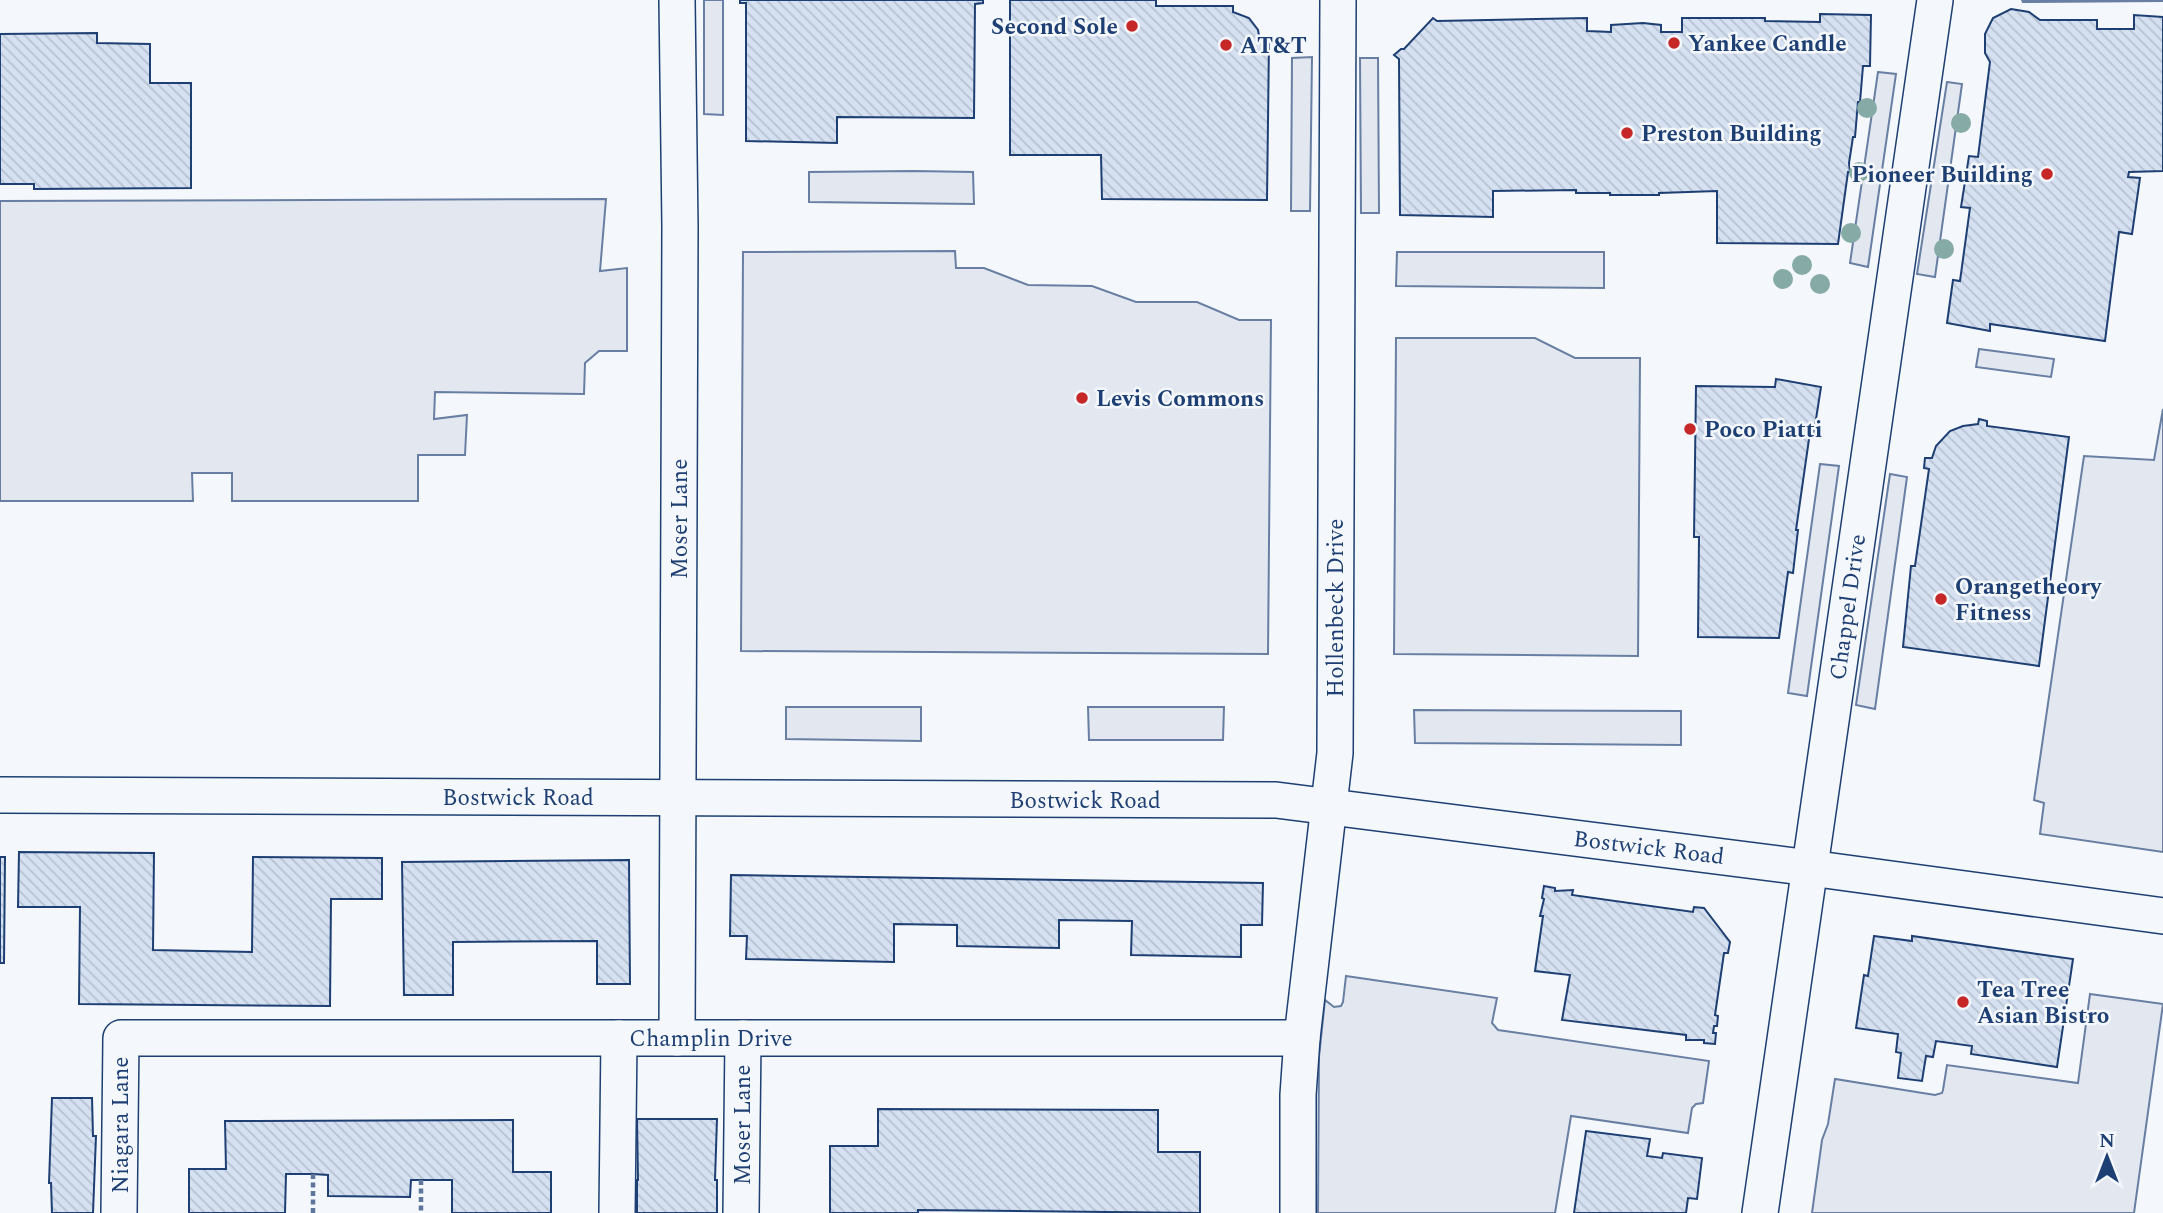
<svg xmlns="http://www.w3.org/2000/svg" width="2163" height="1213" font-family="Spectral,serif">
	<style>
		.parking { fill: #e3e8f0; stroke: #687fa3; stroke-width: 2 }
		.building { fill: url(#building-back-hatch); stroke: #1d3f73; stroke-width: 2 }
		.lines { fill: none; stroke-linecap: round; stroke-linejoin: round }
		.street-casing { stroke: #1d3f73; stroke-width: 38 }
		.path { stroke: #5e769c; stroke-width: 4.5; stroke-dasharray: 5 3.5; stroke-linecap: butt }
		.street { stroke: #f4f7fb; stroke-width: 35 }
		.tree { fill: #86aba6 }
		.poi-dot { fill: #c62828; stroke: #f4f7fb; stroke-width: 2.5 }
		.labels { text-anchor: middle; stroke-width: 5; stroke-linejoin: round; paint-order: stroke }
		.poi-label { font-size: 23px; font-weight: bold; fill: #1d3f73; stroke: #f4f7fb; text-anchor: start }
		.street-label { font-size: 23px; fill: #1d3f73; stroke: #f4f7fb }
	</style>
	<defs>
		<pattern id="building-back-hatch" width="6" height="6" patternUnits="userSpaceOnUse" patternTransform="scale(1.75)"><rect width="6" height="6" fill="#d5e0f0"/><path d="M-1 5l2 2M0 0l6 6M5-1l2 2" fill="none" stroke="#b6c1d1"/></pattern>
	</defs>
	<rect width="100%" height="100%" fill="#f4f7fb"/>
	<g class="parking">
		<path d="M704 0H723V115L704 114Z"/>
		<path d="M2022 0H2163V1L2023 2Z"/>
		<path d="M1312 57 1310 211H1291L1292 58Z"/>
		<path d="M1360 58H1378L1379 213H1361Z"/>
		<path d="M1878 72 1896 74 1868 267 1850 263Z"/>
		<path d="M1947 82 1962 84 1935 277 1917 274Z"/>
		<path d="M914 171 973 172 974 204 809 202V172Z"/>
		<path d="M606 199 600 271 627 268V351H599L585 363 584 394 435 392 434 419 467 415 465 455H418V501H232V473H192L193 501H0V201Z"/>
		<path d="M955 251 956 268H984L1028 285 1092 286 1136 302H1197L1239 320H1271L1268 654 741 651 743 252Z"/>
		<path d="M1397 252H1604V288L1396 286Z"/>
		<path d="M1396 338H1535L1575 358H1640L1638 656 1394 654Z"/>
		<path d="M1979 349 2054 359 2051 377 1976 367Z"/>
		<path d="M2163 409V852L2040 834 2044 803 2034 800 2084 456 2154 460Z"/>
		<path d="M1820 464 1839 466 1807 696 1788 693Z"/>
		<path d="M1890 474 1907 477 1875 709 1856 705Z"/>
		<path d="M786 707H921V741L786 739Z"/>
		<path d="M1088 707H1224L1223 740H1089Z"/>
		<path d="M1414 710 1681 711V745L1415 743Z"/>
		<path d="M1346 976 1497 998 1492 1023 1498 1030 1709 1061 1703 1103 1696 1104 1692 1108 1688 1133 1571 1116 1555 1213H1318L1319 1057 1325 1000 1334 1007 1341 1006 1343 1002Z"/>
		<path d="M2090 994 2163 1004 2134 1213H1812L1822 1140 1828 1124 1835 1079 1935 1095 1942 1093 1943 1090 1947 1065 2078 1083Z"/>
	</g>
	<g class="building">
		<path d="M740 0H983V3L975 4 974 118 837 117V143L746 141V3H740Z"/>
		<path d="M1010 0H1156V6H1233V12L1249 18 1258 30 1260 41H1269L1267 200 1102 199 1101 155H1010Z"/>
		<path d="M2011 9 2029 12 2040 20H2097V29H2134V15L2163 17V171L2129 172 2128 177 2140 178 2132 234 2119 232 2105 341 1990 324V331L1947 323 1953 280 1960 281 1970 208 1961 207 1969 156 1978 157 1990 62 1985 53V34L1993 18Z"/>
		<path d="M1820 14 1871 15 1870 66H1863L1860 102H1858L1855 137H1853L1849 163 1850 172H1848L1838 244 1717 243V191L1659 193V195H1610V193H1576V190L1493 191V217L1400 215 1399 59 1394 55 1401 49H1404L1433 18 1437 21 1587 18V31L1611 32V25L1643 23 1661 25V32H1682V18H1765V21L1820 22Z"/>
		<path d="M97 33V43L150 44V83H191V188L34 189V184H0V34Z"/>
		<path d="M1776 379 1821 387 1814 432H1810L1796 530H1798L1793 573 1788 572 1779 638 1698 637 1699 537H1694L1696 386 1775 387Z"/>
		<path d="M1979 419 1987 421V426L2069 437 2039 666 1903 647 1911 566H1915L1929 469 1924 468 1925 458H1932L1936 446 1950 431 1963 426 1978 424Z"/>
		<path d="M19 852 154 853 153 950 252 952 253 857 382 858V899H331L330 1006 79 1004 80 907H18Z"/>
		<path d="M0 857H5L4 963H0Z"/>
		<path d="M629 860 630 984H597V941L453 942V995H404L402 862Z"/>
		<path d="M731 875 1263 883 1262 925H1241V957L1131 955 1132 921 1059 920V948L957 946V925L894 924V962L746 959 747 936H730Z"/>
		<path d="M1544 886 1555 888V891L1573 890 1572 895 1693 912 1694 907 1704 908 1730 942 1728 953H1724L1715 1015 1718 1016 1717 1026H1714L1713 1033H1716L1715 1044 1704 1043V1040H1686V1035L1562 1020 1570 975 1535 971 1543 916H1540L1544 899 1542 898Z"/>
		<path d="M1874 936 1912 941V936L2073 959 2057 1067 1971 1054 1972 1046 1936 1041 1933 1057 1926 1056 1922 1081 1898 1078 1901 1053 1896 1052 1898 1034 1856 1028 1864 975 1868 976Z"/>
		<path d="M52 1098H92L93 1136H96L93 1213H52L51 1183H49Z"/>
		<path d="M878 1109 1158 1110V1152H1200V1213L918 1210V1213H830V1146H878Z"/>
		<path d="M637 1119H717L715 1180H717V1213H637V1180H638Z"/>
		<path d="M513 1120V1172H551V1213H452V1180H411L410 1197 328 1196V1175L313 1174H286L285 1213H189V1169H226L225 1121Z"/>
		<path d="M1586 1131 1650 1139 1647 1156 1662 1158 1663 1153 1702 1158 1697 1199 1688 1198 1686 1213H1574Z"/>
	</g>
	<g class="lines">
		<g class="street-casing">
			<g id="street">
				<path d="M0 795 1276 800 1810 868 2163 916"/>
				<path d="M677 1038 680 227 677 0"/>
				<path d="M119 1213 121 1038H1302"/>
				<path d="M617 1213 619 1038"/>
				<path d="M741 1213 743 1038"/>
				<path d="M1298 1213V1095L1302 1038 1335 753 1338 0"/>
				<path d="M1760 1213 1935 0"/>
			</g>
		</g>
		<g class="path">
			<path d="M313 1174V1213"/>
			<path d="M421 1180V1213"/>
		</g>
		<use href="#street" class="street"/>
	</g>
	<g class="tree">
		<circle cx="1867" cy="108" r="10"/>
		<circle cx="1961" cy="123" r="10"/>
		<circle cx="1859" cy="172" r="10"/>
		<circle cx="1851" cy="233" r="10"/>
		<circle cx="1944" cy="249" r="10"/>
		<circle cx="1802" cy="265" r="10"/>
		<circle cx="1783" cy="279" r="10"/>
		<circle cx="1820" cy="284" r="10"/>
	</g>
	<g class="poi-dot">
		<circle cx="1132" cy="26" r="7"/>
		<circle cx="1674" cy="43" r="7"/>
		<circle cx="1226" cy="45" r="7"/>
		<circle cx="1627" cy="133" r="7"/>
		<circle cx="2047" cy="174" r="7"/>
		<circle cx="1082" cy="398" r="7"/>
		<circle cx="1690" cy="429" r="7"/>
		<circle cx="1941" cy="599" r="7"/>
		<circle cx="1963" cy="1002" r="7"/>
	</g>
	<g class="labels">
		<g class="poi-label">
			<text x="1118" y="34" text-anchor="end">Second Sole</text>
			<text x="1688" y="51">Yankee Candle</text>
			<text x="1240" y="53">AT&amp;T</text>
			<text x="1641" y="141">Preston Building</text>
			<text x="2033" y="182" text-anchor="end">Pioneer Building</text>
			<text x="1096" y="406">Levis Commons</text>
			<text x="1704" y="437">Poco Piatti</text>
			<text x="1955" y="594">Orangetheory<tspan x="1955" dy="26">Fitness</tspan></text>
			<text x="1977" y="997">Tea Tree<tspan x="1977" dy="26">Asian Bistro</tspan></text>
		</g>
		<g class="street-label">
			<text transform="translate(679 519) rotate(-90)" y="8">Moser Lane</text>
			<text transform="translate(1847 607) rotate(-82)" y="8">Chappel Drive</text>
			<text transform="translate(1335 608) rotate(-90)" y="8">Hollenbeck Drive</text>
			<text x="518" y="805">Bostwick Road</text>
			<text x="1085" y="808">Bostwick Road</text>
			<text transform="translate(1649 847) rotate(7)" y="8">Bostwick Road</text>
			<text x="711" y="1046">Champlin Drive</text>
			<text transform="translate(120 1125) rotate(-90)" y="8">Niagara Lane</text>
			<text transform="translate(742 1125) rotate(-90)" y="8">Moser Lane</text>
		</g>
	</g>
	<g transform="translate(2107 1157)" stroke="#f4f7fb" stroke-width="5" paint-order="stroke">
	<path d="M0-5L12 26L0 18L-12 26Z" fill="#1d3f73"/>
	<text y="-10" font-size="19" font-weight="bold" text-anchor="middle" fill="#1d3f73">N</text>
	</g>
</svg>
